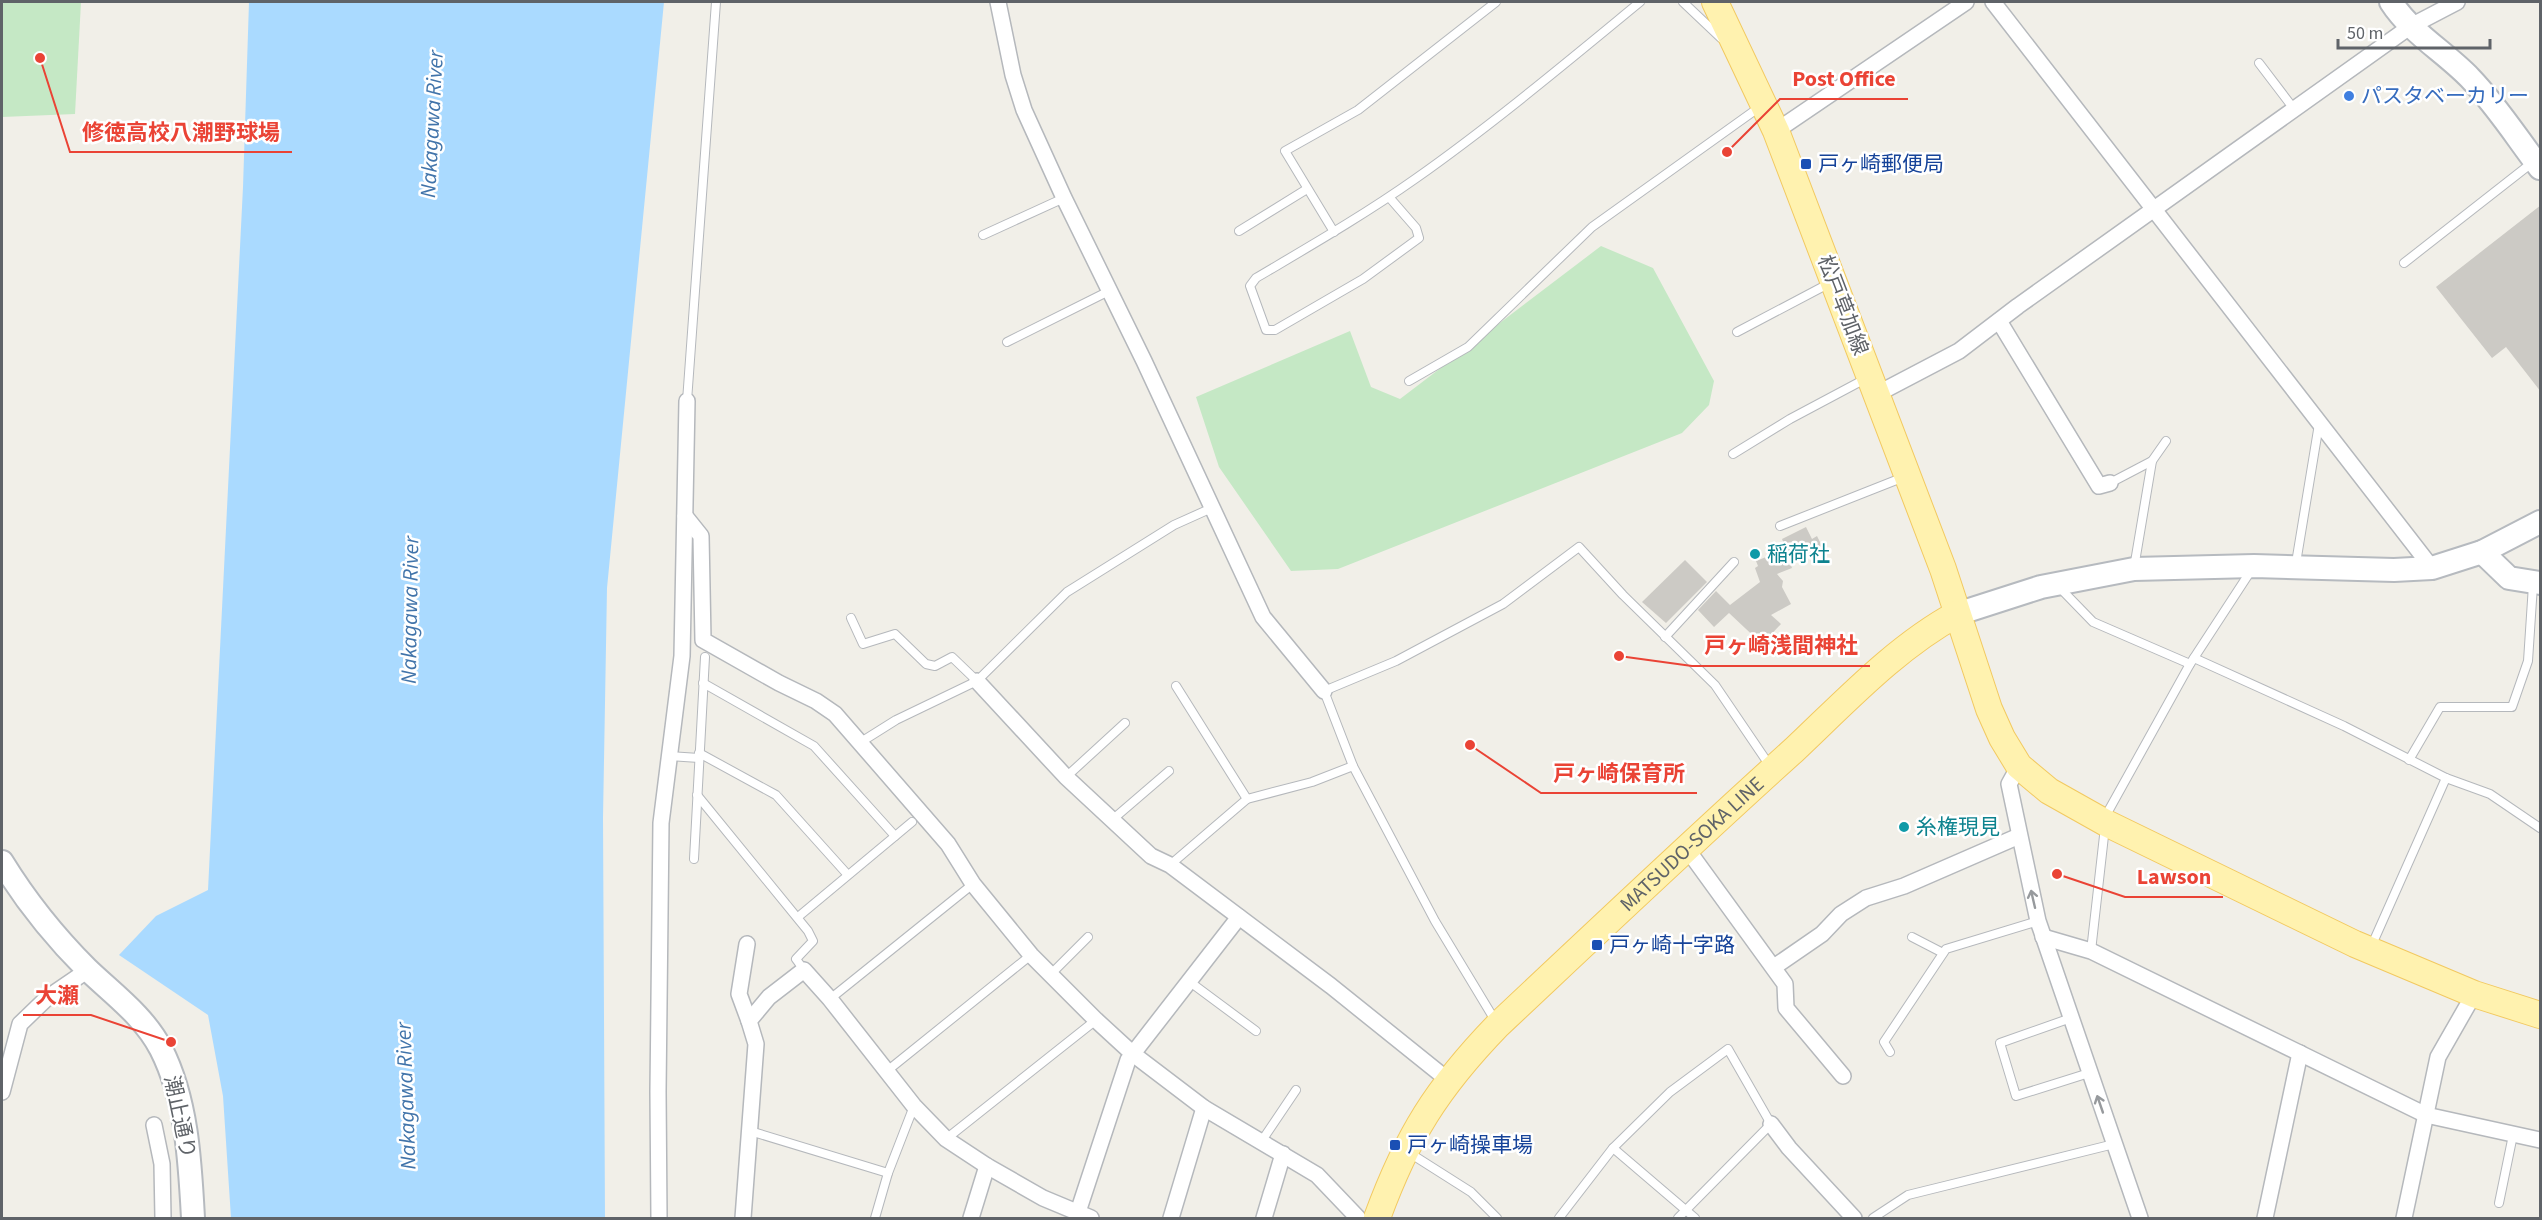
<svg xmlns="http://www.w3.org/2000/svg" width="2542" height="1220" font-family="'Source Sans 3','Noto Sans JP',sans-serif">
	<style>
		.green { fill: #c5e8c5 }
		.water { fill: #aadaff }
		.building { fill: #cccac5 }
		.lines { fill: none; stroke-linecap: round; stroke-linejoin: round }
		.lane-casing { stroke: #b5b8bc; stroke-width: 10 }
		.street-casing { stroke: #b5b8bc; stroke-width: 18 }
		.secondary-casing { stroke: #b6babf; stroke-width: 26 }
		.primary-casing { stroke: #f2c960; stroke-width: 28 }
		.lane { stroke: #fff; stroke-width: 8 }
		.street { stroke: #fff; stroke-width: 15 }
		.secondary { stroke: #fff; stroke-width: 22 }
		.primary { stroke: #fff2af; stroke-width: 26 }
		.oneway { stroke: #979a9d }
		.shop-dot { fill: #3f7fe0; stroke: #fff; stroke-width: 2 }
		.transit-dot { fill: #1a4fb4; stroke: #fff; stroke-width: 2 }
		.culture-dot { fill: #0f9aa8; stroke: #fff; stroke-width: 2 }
		.labels { text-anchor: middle; stroke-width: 5; stroke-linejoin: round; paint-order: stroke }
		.shop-label { font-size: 21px; fill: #366cbe; stroke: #fff; text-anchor: start }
		.transit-label { font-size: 21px; fill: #164399; stroke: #fff; text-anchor: start }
		.street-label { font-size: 21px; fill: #5f6368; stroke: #fff }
		.culture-label { font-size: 21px; fill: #0d838f; stroke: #fff; text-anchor: start }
		.water-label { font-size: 22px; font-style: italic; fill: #4174aa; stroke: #fff }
		.leader { fill: none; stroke: #ea4335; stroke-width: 2 }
		.callout-dot { fill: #ea4335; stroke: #fff; stroke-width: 2 }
		.callout-label { font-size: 22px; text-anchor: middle; font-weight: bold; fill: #ea4335; stroke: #fff; stroke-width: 5; stroke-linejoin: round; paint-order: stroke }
	</style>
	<rect width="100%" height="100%" fill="#f1efe8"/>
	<g class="green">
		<path d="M2 2H81L75 114 2 117Z"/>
		<path d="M1601 246 1653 268 1714 381 1709 405 1682 433 1338 569 1291 571 1219 467 1196 397 1350 331 1371 387 1400 399Z"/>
	</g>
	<path class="water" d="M249 2H664L607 588 603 818 605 1218H231L223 1096 208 1015 119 955 156 916 208 890 243 187Z"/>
	<g class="building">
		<path d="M2541 205V392L2506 347 2492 358 2436 287Z"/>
		<path d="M1806 527 1812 539 1817 536 1823 548 1790 563 1792 568 1777 574 1783 581 1782 587 1791 604 1771 615 1781 624 1762 644 1729 613 1714 627 1698 610 1716 591 1730 605 1760 582 1755 568 1758 566 1756 561 1786 549 1782 539Z"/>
		<path d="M1685 560 1707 582 1666 623 1642 602Z"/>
	</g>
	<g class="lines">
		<g class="lane-casing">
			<g id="lane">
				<path d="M1683 2 1721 38"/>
				<path d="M2259 63 2294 109"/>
				<path d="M1389 197 1416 228 1419 238 1363 279 1275 330H1266L1250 286 1256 278C1310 246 1364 215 1415 179 1493 124 1567 62 1640 2"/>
				<path d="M1239 231 1307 189"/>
				<path d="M1334 232 1285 151 1358 110 1496 2"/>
				<path d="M983 235 1064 198"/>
				<path d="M2404 263 2533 162"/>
				<path d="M1737 332 1830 283"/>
				<path d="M1007 342 1109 291"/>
				<path d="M1409 381 1468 347 1592 227 1761 106"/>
				<path d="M687 401 716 2"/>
				<path d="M1733 454 1790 419 1867 378"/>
				<path d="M2110 483 2152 461"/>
				<path d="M1780 526 1904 477"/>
				<path d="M2296 563 2319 424"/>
				<path d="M2134 568 2152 461 2166 441"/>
				<path d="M2059 587 2093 622 2190 664"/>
				<path d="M851 618 863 644 895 634 926 664 935 666 952 657 977 681"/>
				<path d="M1665 637 1734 562"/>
				<path d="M2194 658 2344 726 2446 778 2490 794 2540 828"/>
				<path d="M703 683 814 746 895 836"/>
				<path d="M1176 686 1247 799"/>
				<path d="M861 742 896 720 977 681 1067 592 1174 525 1214 507"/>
				<path d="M699 753 776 795 847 874"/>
				<path d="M669 756 699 758"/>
				<path d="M2409 760 2440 707H2512L2528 661 2533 585"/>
				<path d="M1066 777 1125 723"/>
				<path d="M697 795 808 931 813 941 796 959 804 970"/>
				<path d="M2105 817 2190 664 2252 569"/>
				<path d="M1112 820 1169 771"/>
				<path d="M694 859 705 657"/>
				<path d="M1170 865 1247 799 1312 782 1353 766"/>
				<path d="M798 917 912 822"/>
				<path d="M1912 937 1943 953"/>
				<path d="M2371 947 2446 778"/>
				<path d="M2091 951 2105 827"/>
				<path d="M1051 974 1088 937"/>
				<path d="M1190 982 1256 1031"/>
				<path d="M830 999 973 884"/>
				<path d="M2071 1018 2000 1043 2016 1096 2089 1073"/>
				<path d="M1496 1022 1435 921 1353 766 1324 691 1396 661 1503 604 1579 547 1623 595 1715 685 1770 766"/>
				<path d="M1890 1052 1884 1042 1946 949 2038 921"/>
				<path d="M887 1071 1031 955"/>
				<path d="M750 1131 888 1173"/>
				<path d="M946 1139 1096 1020"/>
				<path d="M1261 1142 1296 1090"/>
				<path d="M1613 1148 1695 1218"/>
				<path d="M1408 1152 1471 1192 1497 1218"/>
				<path d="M2499 1203 2513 1135"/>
				<path d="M875 1218 888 1173 914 1106"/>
				<path d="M1559 1218 1613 1148 1670 1092 1728 1049 1771 1124 1678 1218"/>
				<path d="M1873 1218 1908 1195 2114 1144"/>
			</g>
		</g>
		<g class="street-casing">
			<g id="street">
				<path d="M998 2 1013 75 1024 110 1064 198 1144 361 1263 617 1324 691"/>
				<path d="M1993 2 2432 568"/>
				<path d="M1776 131 1966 2"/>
				<path d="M1999 321 2099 486 2110 483"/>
				<path d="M1877 394 1959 351 2018 306 2411 26 2457 2"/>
				<path d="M685 516 701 536 703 640 779 683 816 701 835 714 948 844 973 884 1031 955 1096 1020 1133 1054 1204 1108 1317 1175 1358 1218"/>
				<path d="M977 681 1066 777 1151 856 1170 865 1331 986 1448 1080"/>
				<path d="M2019 766 2009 784 2038 921 2140 1218"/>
				<path d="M1687 849 1785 984 1786 1008 1843 1076"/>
				<path d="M2043 937 2091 951 2426 1115 2540 1140"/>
				<path d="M747 944 739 994 749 1021"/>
				<path d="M1774 967 1822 934 1841 914 1866 898 1904 886 2019 836"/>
				<path d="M2 1092 20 1024 47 998 88 970"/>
				<path d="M1771 1124 1789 1148 1854 1218"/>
				<path d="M154 1125 162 1164 163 1218"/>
				<path d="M1078 1212 1128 1060 1239 917"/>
				<path d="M659 1218 658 1092 661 823 682 656 687 401"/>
				<path d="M743 1218 756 1044 749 1021 769 997 804 970 830 999 914 1106 946 1139 987 1166 1043 1198 1091 1218"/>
				<path d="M971 1218 987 1166"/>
				<path d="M1171 1218 1204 1108"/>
				<path d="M1264 1218 1283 1154"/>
				<path d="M2265 1218 2300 1053"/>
				<path d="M2404 1218 2438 1057 2474 994"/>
			</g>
		</g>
		<g class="secondary-casing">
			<g id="secondary">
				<path d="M2391 2C2411 33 2445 52 2470 78 2497 106 2517 138 2540 168"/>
				<path d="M2482 552 2509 578 2540 583"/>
				<path d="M1957 614 2041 587 2134 569 2254 566 2394 570 2432 568 2482 552 2540 522"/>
				<path d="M2 862C26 901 54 936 87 969 113 994 144 1016 161 1049 187 1100 190 1162 193 1218"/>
			</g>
		</g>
		<g class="primary-casing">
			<g id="primary">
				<path d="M1715 2 1776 131 1943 569 1989 709 2002 738 2019 766 2049 791 2106 823 2355 944 2474 994 2540 1015"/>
				<path id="s1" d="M1377 1218C1407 1136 1437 1088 1498 1025 1596 933 1694 840 1794 750 1845 702 1896 647 1957 614"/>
			</g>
		</g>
		<use href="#lane" class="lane"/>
		<use href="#street" class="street"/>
		<use href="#secondary" class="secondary"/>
		<use href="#primary" class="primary"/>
	</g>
	<defs><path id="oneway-shaft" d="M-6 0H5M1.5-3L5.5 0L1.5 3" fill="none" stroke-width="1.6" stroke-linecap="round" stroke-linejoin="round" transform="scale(1.5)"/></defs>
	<g class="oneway">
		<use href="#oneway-shaft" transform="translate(2033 899) rotate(-103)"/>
		<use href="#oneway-shaft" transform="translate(2100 1104) rotate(-109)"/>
	</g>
	<circle class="shop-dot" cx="2349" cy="96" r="6"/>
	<g class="transit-dot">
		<rect x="1800" y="158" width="12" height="12" rx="3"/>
		<rect x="1591" y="939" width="12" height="12" rx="3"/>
		<rect x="1389" y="1139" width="12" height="12" rx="3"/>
	</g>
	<g class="culture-dot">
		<circle cx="1755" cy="554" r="6"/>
		<circle cx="1904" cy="827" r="6"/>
	</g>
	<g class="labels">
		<g class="shop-label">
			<text x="2361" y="103">パスタベーカリー</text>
		</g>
		<g class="transit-label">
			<text x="1818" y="171">戸ヶ崎郵便局</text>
			<text x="1609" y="952">戸ヶ崎十字路</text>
			<text x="1407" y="1152">戸ヶ崎操車場</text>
		</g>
		<g class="street-label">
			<text transform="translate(1843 305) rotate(69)" y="7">松戸草加線</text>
			<text dy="7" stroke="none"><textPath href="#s1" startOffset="495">MATSUDO-SOKA LINE</textPath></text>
			<text transform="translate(180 1117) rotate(78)" y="7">潮止通り</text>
		</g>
		<g class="culture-label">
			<text x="1767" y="561">稲荷社</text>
			<text x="1916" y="834">糸権現見</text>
		</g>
		<g class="water-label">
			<text transform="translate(431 124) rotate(-87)" y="8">Nakagawa River</text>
			<text transform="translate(409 610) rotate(-89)" y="8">Nakagawa River</text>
			<text transform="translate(405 1096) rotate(-92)" y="8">Nakagawa River</text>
		</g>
	</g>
	<path class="leader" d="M1727 152L1780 99H1908M40 58L70 152H292M1619 656L1692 666H1870M1470 745L1541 793H1697M2057 874L2125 897H2223M171 1042L91 1015H23"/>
	<g class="callout-dot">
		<circle cx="1727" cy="152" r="6"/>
		<circle cx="40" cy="58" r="6"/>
		<circle cx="1619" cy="656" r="6"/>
		<circle cx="1470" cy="745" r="6"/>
		<circle cx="2057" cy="874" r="6"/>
		<circle cx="171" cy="1042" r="6"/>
	</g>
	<g class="callout-label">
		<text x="1844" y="86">Post Office</text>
		<text x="181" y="140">修徳高校八潮野球場</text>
		<text x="1781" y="653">戸ヶ崎浅間神社</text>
		<text x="1619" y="781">戸ヶ崎保育所</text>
		<text x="2174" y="884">Lawson</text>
		<text x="57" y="1003">大瀬</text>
	</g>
	<rect width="2542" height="1220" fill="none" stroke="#5f6368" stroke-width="6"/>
	<path d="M2338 39v9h152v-9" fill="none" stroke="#5f6368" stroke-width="3"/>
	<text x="2347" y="39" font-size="18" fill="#5f6368" stroke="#ffffff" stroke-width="4.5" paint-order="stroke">50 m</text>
</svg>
